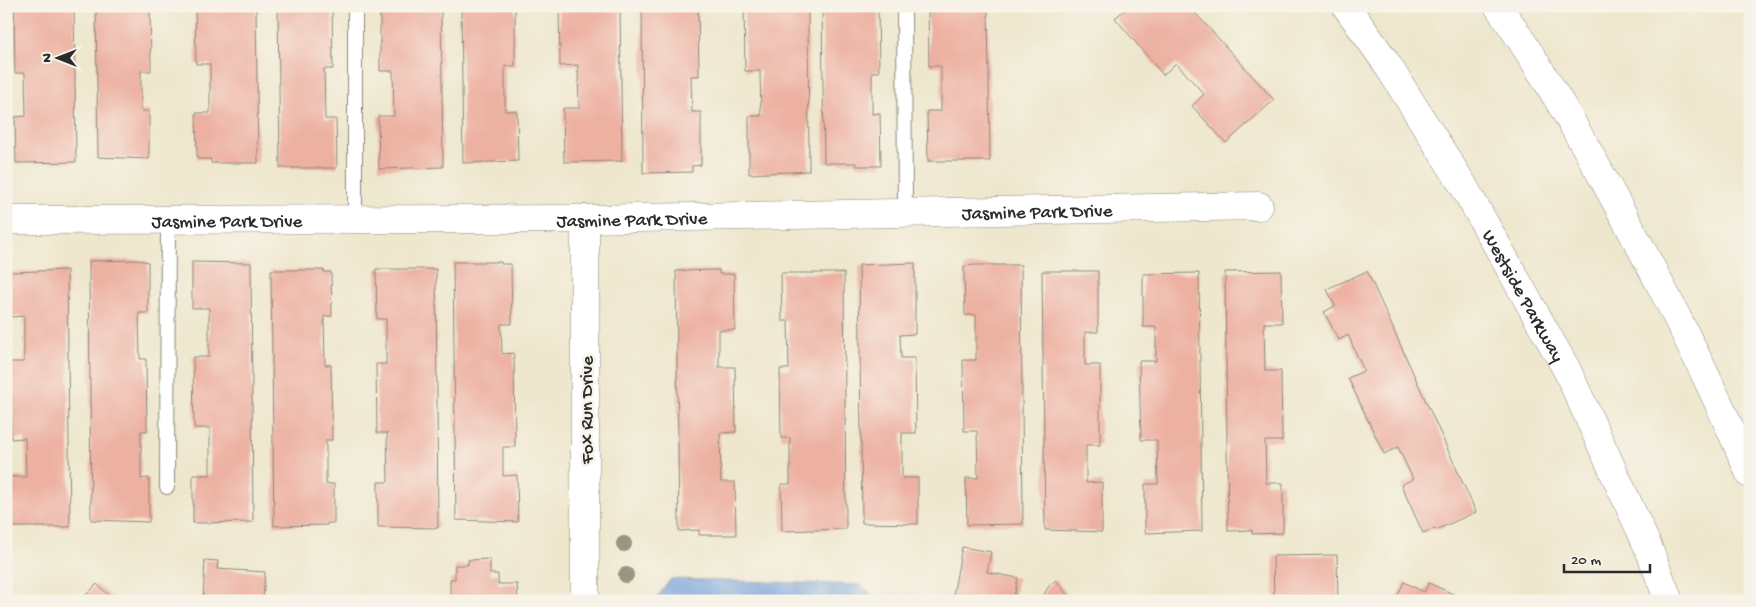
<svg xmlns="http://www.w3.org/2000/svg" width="1756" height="607" font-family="'Gochi Hand',sans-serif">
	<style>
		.water { fill: #719fd9; stroke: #4e6582 }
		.building { fill: #edb1a2 }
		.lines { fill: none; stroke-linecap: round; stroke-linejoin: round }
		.lane-casing { stroke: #8c897c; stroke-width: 16 }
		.street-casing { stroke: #8c897c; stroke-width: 29 }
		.highway-casing { stroke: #8c897c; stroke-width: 29 }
		.lane { stroke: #fff; stroke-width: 14 }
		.street { stroke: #fff; stroke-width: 28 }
		.highway { stroke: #fff; stroke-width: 28 }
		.tree { fill: #97977f }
		.labels { text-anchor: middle; stroke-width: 5; stroke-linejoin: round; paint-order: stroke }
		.street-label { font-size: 19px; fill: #2b2b2b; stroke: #f7f3e8 }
	</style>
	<rect width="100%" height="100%" fill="#f7f3e8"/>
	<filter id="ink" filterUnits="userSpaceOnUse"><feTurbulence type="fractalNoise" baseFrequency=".02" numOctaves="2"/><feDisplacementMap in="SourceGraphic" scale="10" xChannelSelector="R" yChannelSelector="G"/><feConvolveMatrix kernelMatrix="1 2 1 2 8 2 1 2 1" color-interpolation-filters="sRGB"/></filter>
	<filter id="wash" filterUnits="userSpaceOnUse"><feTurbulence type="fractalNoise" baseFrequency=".0096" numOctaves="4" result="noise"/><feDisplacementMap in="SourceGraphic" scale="20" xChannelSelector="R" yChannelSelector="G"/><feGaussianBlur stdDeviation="1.12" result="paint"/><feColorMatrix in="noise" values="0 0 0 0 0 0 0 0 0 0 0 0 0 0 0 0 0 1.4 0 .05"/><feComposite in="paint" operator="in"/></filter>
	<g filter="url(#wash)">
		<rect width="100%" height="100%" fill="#eee7ce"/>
		<path class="water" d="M671 579 861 585 879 601H654Z"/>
		<g id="blocks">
			<g class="building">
				<path d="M14 6H74L76 162 16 163 15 117 26 116 25 73H15Z"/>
				<path d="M96 6H150L151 71H141V111H149V159L98 157Z"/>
				<path d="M195 6H256L258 163H211V159H197L196 113H210V64H196Z"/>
				<path d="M278 6H332L333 69H324L325 119H336L337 168H280Z"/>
				<path d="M380 6H441L443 167 379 169 378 116H394L393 71H380Z"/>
				<path d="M461 6H515V66H505V111H517L518 161 463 163Z"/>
				<path d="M559 6H620L622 161 564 162 563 108H579L578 65 560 66Z"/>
				<path d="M642 6H698L699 76H691L692 112H701V165L692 166V172L643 173Z"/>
				<path d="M744 6H808L809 171 749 174V116H761L760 71H745Z"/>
				<path d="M822 6H878L879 72H872V114L880 113 881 166H856V163H824Z"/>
				<path d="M928 6H988L990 161H928L927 111H941V66H929Z"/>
				<path d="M1125 6H1189L1274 100 1226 143 1192 106 1204 94 1176 63 1163 75 1115 18 1127 8Z"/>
				<path d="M139 260 148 262V313H139L140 359H146L147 431H141V479L149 478V522L91 520 89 261Z"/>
				<path d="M192 262 251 263 253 522 193 523V475H210V428H194L193 357H209V308H192Z"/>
				<path d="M453 262H501V264H511L512 324H501L502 354 514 353 515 447H503V476L517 475 518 522 456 520Z"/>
				<path d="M915 263V334L900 335 901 358H915L916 433H902V478H918V524L862 523 859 265Z"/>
				<path d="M975 265H1021L1023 524 967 525 966 478H978L977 431H964L963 360H976V315H965L964 266Z"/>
				<path d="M376 269H436L438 528 378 527V482H388L387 433H377L376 364H386V319H377Z"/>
				<path d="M67 270 70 527H11L10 477H26L25 438 11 439 10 362H24V316L11 317 10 272Z"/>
				<path d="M271 270H324V272H331L332 316H324L325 365H331L332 440H326V484H334V523H327V525L274 526Z"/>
				<path d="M719 270V274H734L735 330H719V367H735L736 432 720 433 721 482H735L736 535H699V530L679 531 676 271Z"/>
				<path d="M1042 271H1098V332H1085V365H1100V445H1086V483L1102 482V532L1045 530Z"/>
				<path d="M1281 271 1282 323H1264L1265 371H1281L1282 441H1265L1266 483H1283V533L1252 534V530L1228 531 1225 272Z"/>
				<path d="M1367 271 1476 512 1436 530 1435 528 1423 533 1401 485 1413 479 1398 447 1384 454 1348 378 1364 371 1348 335 1339 340 1324 312 1335 306 1327 289Z"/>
				<path d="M781 273H844L846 529 782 531 781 484H790V438H781L780 369H789L788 321H782Z"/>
				<path d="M1199 273 1202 531 1145 533V484H1158L1157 440H1141L1139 361H1156V327H1143V274Z"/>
				<path d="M962 547 991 552 987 572 1018 578 1013 601H952Z"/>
				<path d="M1337 555 1338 601H1274L1273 556Z"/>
				<path d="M490 559V574H498V584H517L518 601H450V579H455V565H468V560Z"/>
				<path d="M205 560 218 561 217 569 265 572 263 601H203Z"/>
				<path d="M1056 580 1072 601H1040L1049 586Z"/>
				<path d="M1404 582 1424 592 1429 583 1464 599 1463 601H1395Z"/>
				<path d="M97 584 113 599 115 597 118 601H80Z"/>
				<path d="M1187 596 1195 601H1184Z"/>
			</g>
		</g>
	</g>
	<g filter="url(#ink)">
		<use href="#blocks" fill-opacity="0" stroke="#8c897c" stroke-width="1"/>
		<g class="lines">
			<g class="lane-casing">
				<g id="lane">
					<path d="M355 6V219"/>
					<path d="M904 6 905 213"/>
					<path d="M167 487 168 219"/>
				</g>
			</g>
			<g class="street-casing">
				<g id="street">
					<path id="s1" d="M6 220 585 219 1259 206"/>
					<path d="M585 601V219"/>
				</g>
			</g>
			<g class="highway-casing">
				<g id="highway">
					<path id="s2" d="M1346 6 1385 61 1463 185 1567 370 1648 547 1669 601"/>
					<path d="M1498 6C1544 72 1583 141 1621 211 1668 297 1712 384 1750 474"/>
				</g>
			</g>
			<use href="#lane" class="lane"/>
			<use href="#street" class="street"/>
			<use href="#highway" class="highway"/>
		</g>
		<g class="tree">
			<circle cx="624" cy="544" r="8"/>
			<circle cx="626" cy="575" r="8"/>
		</g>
	</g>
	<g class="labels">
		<g class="street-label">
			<text dy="7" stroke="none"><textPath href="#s1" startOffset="1031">Jasmine Park Drive</textPath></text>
			<text dy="7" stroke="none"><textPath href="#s1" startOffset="626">Jasmine Park Drive</textPath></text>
			<text dy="7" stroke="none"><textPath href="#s1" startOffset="221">Jasmine Park Drive</textPath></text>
			<text dy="7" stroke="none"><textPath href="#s2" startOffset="340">Westside Parkway</textPath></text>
			<text transform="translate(585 410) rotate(-90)" y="7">Fox Run Drive</text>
		</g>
	</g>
	<rect width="1756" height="607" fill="none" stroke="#f7f3e8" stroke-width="25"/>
	<g transform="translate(58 58) rotate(270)" stroke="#f7f3e8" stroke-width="4" paint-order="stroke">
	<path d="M0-4L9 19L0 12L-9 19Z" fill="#2b2b2b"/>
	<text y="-8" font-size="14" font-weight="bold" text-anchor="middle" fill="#2b2b2b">N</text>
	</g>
	<path d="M1564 564v8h86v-8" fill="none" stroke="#2b2b2b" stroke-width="2.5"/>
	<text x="1571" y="564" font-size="15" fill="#2b2b2b" stroke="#f7f3e8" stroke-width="4" paint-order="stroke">20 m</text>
</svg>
